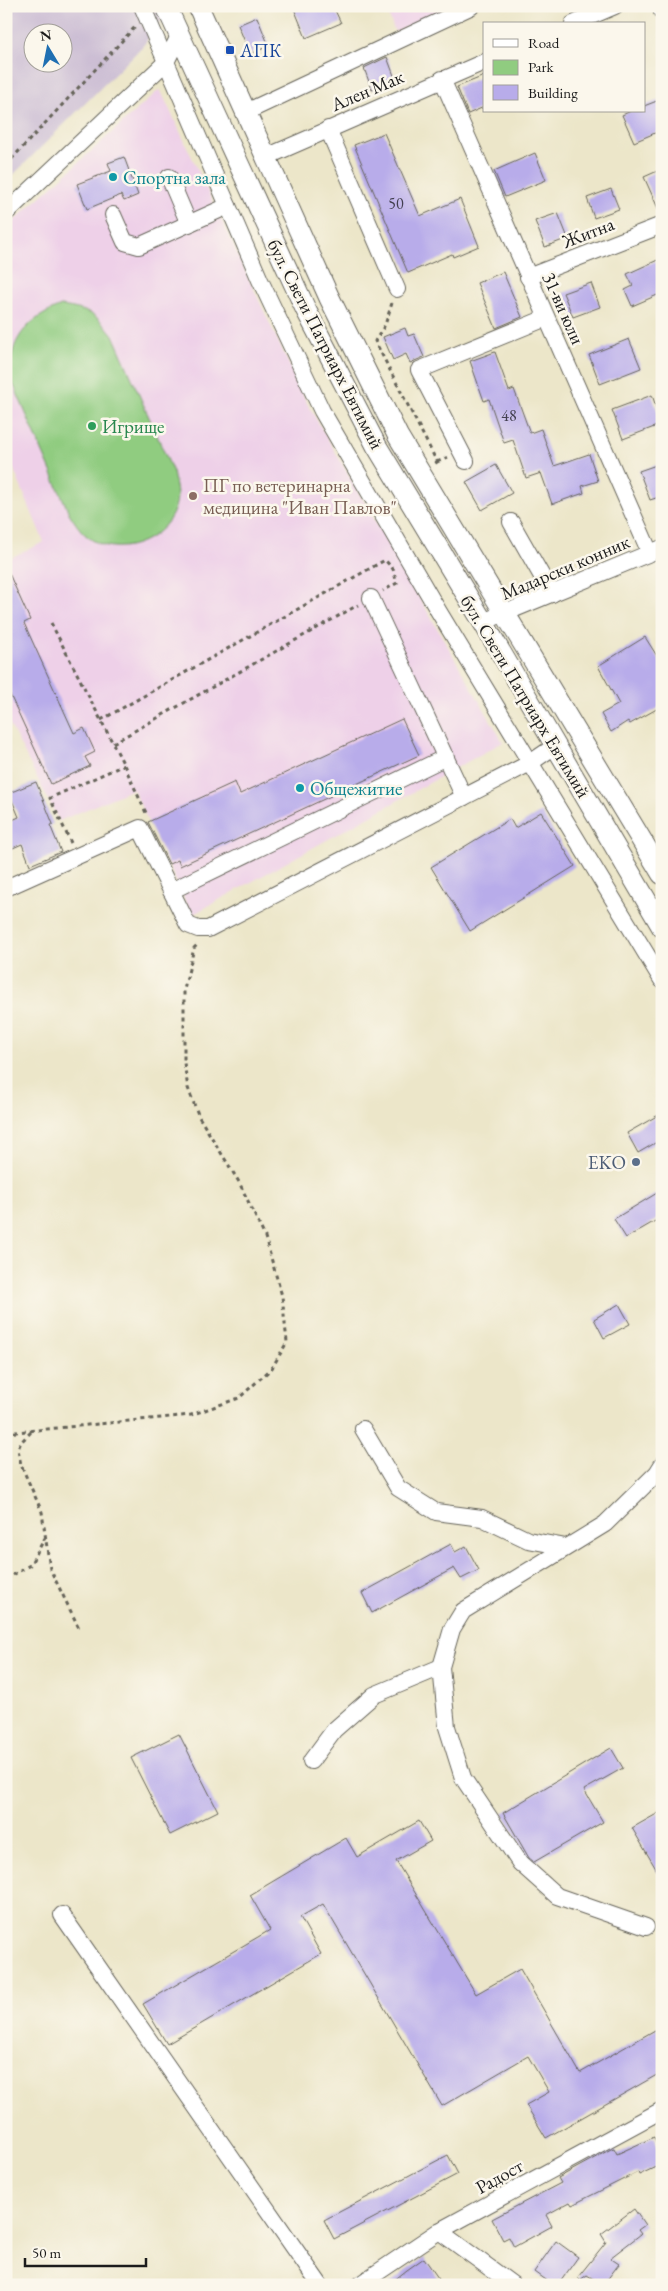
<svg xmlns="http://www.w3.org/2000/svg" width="668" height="2291" font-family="'EB Garamond',serif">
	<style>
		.built { fill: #eed0e8 }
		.industrial { fill: #ccbed4; fill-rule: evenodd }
		.green { fill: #90cc80; stroke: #56744e }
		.building { fill: #b8acea }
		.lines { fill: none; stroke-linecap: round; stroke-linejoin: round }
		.minor-casing { stroke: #656359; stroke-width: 18 }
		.major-casing { stroke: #656359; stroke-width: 22 }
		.path { stroke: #656359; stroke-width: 3; stroke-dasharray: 4 4; stroke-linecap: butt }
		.minor { stroke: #fff; stroke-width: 16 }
		.major { stroke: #fff; stroke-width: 20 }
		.transit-dot { fill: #1a4fb4; stroke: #fbf7ec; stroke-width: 2 }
		.culture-dot { fill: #0f9aa8; stroke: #fbf7ec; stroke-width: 2 }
		.leisure-dot { fill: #2e9e5b; stroke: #fbf7ec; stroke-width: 2 }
		.education-dot { fill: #8d6e63; stroke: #fbf7ec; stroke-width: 2 }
		.service-dot { fill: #5c6f8a; stroke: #fbf7ec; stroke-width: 2 }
		.labels { text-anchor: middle; stroke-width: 5; stroke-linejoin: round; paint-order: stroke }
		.number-label { font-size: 16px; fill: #434050 }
		.transit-label { font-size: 19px; fill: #164399; stroke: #fbf7ec; text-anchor: start }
		.street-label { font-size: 19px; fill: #1c1c1c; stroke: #fbf7ec }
		.culture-label { font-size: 19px; fill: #0d838f; stroke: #fbf7ec; text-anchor: start }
		.leisure-label { font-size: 19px; fill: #27864d; stroke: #fbf7ec; text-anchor: start }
		.education-label { font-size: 19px; fill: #785e54; stroke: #fbf7ec; text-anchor: start }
		.service-label { font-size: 19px; fill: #4e5e75; stroke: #fbf7ec; text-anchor: end }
	</style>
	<rect width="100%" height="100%" fill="#fbf7ec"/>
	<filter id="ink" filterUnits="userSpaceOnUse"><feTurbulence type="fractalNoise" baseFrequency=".02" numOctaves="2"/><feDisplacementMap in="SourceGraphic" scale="10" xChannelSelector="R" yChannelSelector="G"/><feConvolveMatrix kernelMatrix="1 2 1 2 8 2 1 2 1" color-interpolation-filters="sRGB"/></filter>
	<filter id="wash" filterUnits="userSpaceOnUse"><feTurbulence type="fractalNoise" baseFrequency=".0096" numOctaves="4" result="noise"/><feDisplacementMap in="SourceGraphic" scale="20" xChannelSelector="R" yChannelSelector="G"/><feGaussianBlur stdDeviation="1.12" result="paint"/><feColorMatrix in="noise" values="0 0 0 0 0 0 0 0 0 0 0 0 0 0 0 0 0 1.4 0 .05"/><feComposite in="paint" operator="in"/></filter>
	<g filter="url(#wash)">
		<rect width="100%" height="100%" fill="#ece6c9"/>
		<g class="built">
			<path d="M385 6H455L395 32Z"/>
			<path d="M160 89 307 403 503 742 192 915 133 789 59 821 6 717V560L44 542 6 451V228Z"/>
		</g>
		<path class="industrial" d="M6 6H172L142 47 6 182ZM32 32H62V62H32Z"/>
		<path class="green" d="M61 306C88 310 96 313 113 335L173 472C174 479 177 488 177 495 177 531 130 558 98 543 84 537 77 526 69 513L11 379C8 340 26 320 61 306Z"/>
		<g id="blocks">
			<g class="building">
				<path d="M293 6H333L341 23 306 38Z"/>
				<path d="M257 17 269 46 250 54 238 25Z"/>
				<path d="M387 57 396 81 372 90 364 68Z"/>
				<path d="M484 76V107L468 114 457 87Z"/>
				<path d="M662 99V130L634 142 622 115 631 111H644V106Z"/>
				<path d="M384 133 420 216 460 199 479 246 453 257 452 254 408 273 354 145Z"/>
				<path d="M535 153 546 180 505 197 494 171Z"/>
				<path d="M124 157 138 195 124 201 121 195 87 209 77 184 111 171 108 163Z"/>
				<path d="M662 169V215H661L644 177Z"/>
				<path d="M611 189 619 209 594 218 587 198Z"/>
				<path d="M558 213 568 238 545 247 535 221Z"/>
				<path d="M662 258V293L632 306 625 290 633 286 627 274Z"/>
				<path d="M503 272 522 317 496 328 477 283Z"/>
				<path d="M591 283 600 307 573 317 563 293Z"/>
				<path d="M405 328 408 336 414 334 424 357 410 363 406 354 393 360 383 337Z"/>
				<path d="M629 339 641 368 600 384 589 355Z"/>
				<path d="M495 352 509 391 514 389 530 433 541 429 554 466 589 454 598 481 582 486 584 493 552 504 541 473 526 478 513 440 504 443 489 399 484 401 470 361Z"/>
				<path d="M652 395 662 424 623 439 612 410Z"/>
				<path d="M662 463V496L650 500 639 471Z"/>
				<path d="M496 465 512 493 482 510 466 482Z"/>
				<path d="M6 567 30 620 24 623 74 733 84 728 95 752 85 757 90 766 51 784 6 686Z"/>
				<path d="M645 637 662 664V706L630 724 628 721 611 732 601 714 619 704 598 666Z"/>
				<path d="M402 719 419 755 180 866 178 860 169 864 148 822 235 782 240 794Z"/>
				<path d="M36 782 53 824 50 825 61 852 30 865 22 844 6 851V823L19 817 9 793Z"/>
				<path d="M541 812 575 866 470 931 431 867 510 819 515 828Z"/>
				<path d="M662 1113V1139L638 1153 627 1133Z"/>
				<path d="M662 1190V1217L626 1238 614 1219Z"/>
				<path d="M619 1304 630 1324 604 1338 594 1319Z"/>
				<path d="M451 1544 455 1552 466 1546 479 1570 461 1579 454 1568 372 1613 362 1593Z"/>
				<path d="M179 1734 218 1811 170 1835 131 1758Z"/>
				<path d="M611 1748 623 1768 584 1790 603 1822 534 1862 529 1858 503 1813Z"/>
				<path d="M662 1811V1879L632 1828Z"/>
				<path d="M419 1821 431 1841 396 1861 476 1994 520 1969 580 2073 662 2026V2072L546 2138 526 2105 549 2092 528 2056 442 2106 323 1904 300 1917 321 1954 167 2044 143 2004 270 1930 250 1895 346 1838 357 1857Z"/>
				<path d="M654 2137 662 2154V2164L639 2175 638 2172 572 2205 570 2202 546 2215 552 2226 514 2247 509 2237 503 2240 492 2219 561 2183 558 2178 611 2149 614 2148 617 2154Z"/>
				<path d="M448 2155 458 2174 334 2239 324 2220Z"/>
				<path d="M634 2209 645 2225 638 2230 641 2234 610 2258 619 2264 603 2285 587 2275 580 2280 578 2277 606 2242 601 2234Z"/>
				<path d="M556 2241 578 2257 558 2285H552L534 2272Z"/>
				<path d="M424 2258 443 2285H388L407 2270Z"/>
			</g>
		</g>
	</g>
	<g filter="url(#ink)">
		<use href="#blocks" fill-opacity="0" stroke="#656359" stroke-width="1"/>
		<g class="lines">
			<g class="minor-casing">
				<g id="minor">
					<path d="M142 6 260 280 322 411 439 612 662 980"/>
					<path d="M660 6 662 12"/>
					<path d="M573 24 615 6"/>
					<path d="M442 79 650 553"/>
					<path d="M246 112 472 6"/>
					<path d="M328 129 397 289"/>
					<path d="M266 157 484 62"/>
					<path d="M169 177 189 224"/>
					<path d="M6 213 166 62 180 34"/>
					<path d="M113 215 125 242 139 246 228 206"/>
					<path d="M528 277 662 225"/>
					<path d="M466 461 419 370 546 318"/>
					<path d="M511 522 552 594"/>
					<path d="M371 598 464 797"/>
					<path d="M483 622 662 548"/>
					<path d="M6 888 140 828 188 925 198 929H208L530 763 555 746"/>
					<path d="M171 891 446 757"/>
					<path d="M363 1429 398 1488 436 1512 482 1518 528 1540 566 1547"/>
					<path d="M311 1761 334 1730 374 1695 441 1667"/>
					<path d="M62 1915 320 2285"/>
					<path d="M646 1927 557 1896 520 1863 463 1778 447 1727 441 1667 452 1629 463 1611 605 1524 657 1473 662 1465"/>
					<path d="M439 2231 513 2285"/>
					<path d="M359 2285 439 2231 662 2110"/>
				</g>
			</g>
			<g class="major-casing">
				<g id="major">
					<path d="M166 6 306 310 376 445 483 622 662 927"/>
					<path d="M198 6 329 297 398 436 662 874"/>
				</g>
			</g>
			<g class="path">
				<path d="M6 165 135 27"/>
				<path d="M392 303 385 325 375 341 437 462 434 464"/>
				<path d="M437 462 448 457"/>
				<path d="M51 623 124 765 147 815"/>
				<path d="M101 720 385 560 393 569 397 583 383 591"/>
				<path d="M113 743 358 605"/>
				<path d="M71 843 50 798 124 765"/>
				<path d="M31 1432 21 1442 18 1449 21 1465 42 1512 50 1569 79 1628"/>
				<path d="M6 1433 191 1415 239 1398 272 1368 287 1342 282 1296 265 1237 239 1182 199 1117 188 1088 184 1063V990L194 948 198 944"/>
				<path d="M6 1579 30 1565 45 1538"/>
			</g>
			<use href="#minor" class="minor"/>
			<use href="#major" class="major"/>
		</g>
	</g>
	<rect class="transit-dot" x="225" y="45" width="10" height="10" rx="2.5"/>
	<g class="culture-dot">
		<circle cx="113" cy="177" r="5"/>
		<circle cx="300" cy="788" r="5"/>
	</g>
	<circle class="leisure-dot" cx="92" cy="426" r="5"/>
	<circle class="education-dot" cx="193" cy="496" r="5"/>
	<circle class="service-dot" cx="636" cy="1162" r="5"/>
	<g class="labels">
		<g class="number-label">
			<text x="396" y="209">50</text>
			<text x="509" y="421">48</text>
		</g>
		<g class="transit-label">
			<text x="240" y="57">АПК</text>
		</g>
		<g class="street-label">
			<text transform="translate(367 90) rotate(-23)" y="7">Ален Мак</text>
			<text transform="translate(588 232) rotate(-21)" y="7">Житна</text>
			<text transform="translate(564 308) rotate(66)" y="7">31-ви юли</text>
			<text transform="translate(326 344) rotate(63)" y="7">бул. Свети Патриарх Евтимий</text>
			<text transform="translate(565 567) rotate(-23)" y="7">Мадарски конник</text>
			<text transform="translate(526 696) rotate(59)" y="7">бул. Свети Патриарх Евтимий</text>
			<text transform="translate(499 2176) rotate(-29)" y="7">Радост</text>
		</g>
		<g class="culture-label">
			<text x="123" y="184">Спортна зала</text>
			<text x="310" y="795">Общежитие</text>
		</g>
		<g class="leisure-label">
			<text x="102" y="433">Игрище</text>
		</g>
		<g class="education-label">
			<text x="203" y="492">ПГ по ветеринарна<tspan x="203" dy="22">медицина "Иван Павлов"</tspan></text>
		</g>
		<g class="service-label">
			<text x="626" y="1169">EKO</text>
		</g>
	</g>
	<rect width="668" height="2291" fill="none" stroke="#fbf7ec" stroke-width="25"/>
	<rect x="483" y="22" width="162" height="90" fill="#fbf7ec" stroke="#a29f99"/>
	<rect x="493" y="39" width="25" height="8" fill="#ffffff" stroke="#a29f99"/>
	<text x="528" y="48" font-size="15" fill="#1c1c1c">Road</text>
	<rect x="493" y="60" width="25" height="15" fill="#90cc80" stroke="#a29f99"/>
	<text x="528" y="72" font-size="15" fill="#1c1c1c">Park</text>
	<rect x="493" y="85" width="25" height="15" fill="#b8acea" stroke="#a29f99"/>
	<text x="528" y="98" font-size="15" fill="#1c1c1c">Building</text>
	<g transform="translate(48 48) rotate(350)"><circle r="24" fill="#fbf7ec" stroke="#a29f99"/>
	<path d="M0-4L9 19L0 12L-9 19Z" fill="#1f6fb2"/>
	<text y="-8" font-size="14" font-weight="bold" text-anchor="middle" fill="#1c1c1c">N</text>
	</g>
	<path d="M25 2258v8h121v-8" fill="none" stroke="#1c1c1c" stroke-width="2.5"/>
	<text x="32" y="2258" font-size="15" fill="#1c1c1c" stroke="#fbf7ec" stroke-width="4" paint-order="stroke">50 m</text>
</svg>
